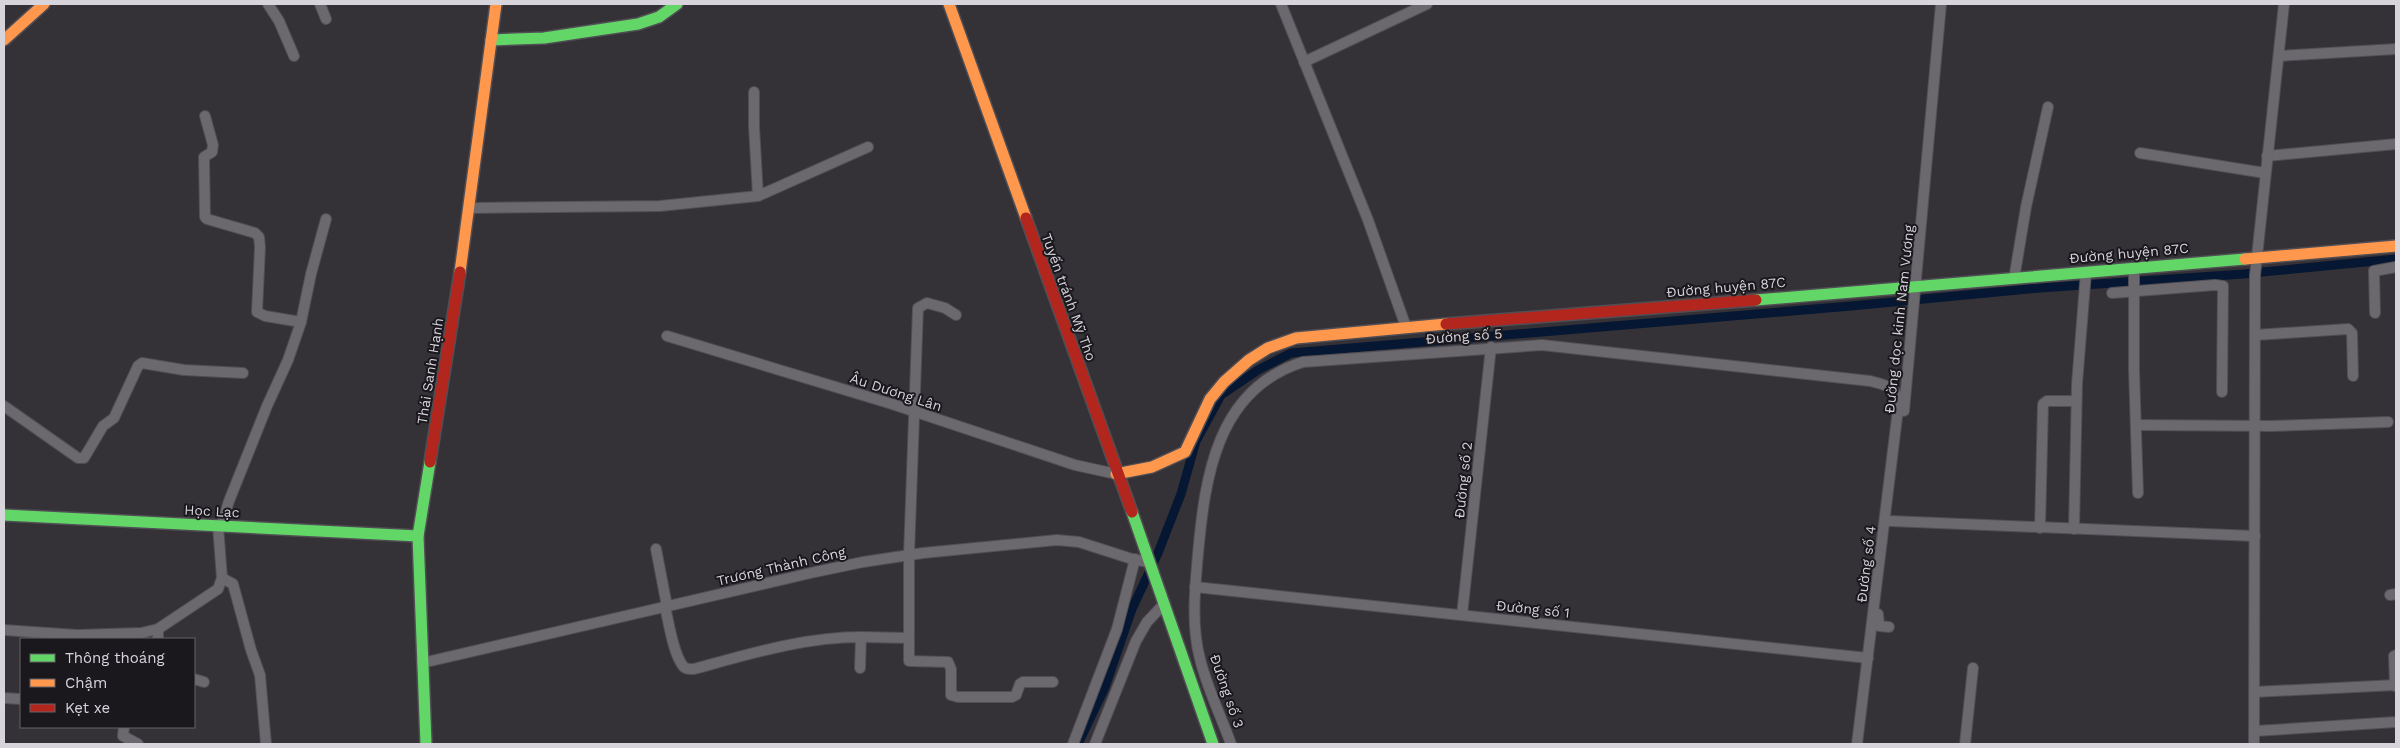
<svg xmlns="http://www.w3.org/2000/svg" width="2400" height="748" font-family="'Work Sans',sans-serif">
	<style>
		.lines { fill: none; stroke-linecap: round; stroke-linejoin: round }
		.canal { stroke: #051732; stroke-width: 9 }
		.street-casing { stroke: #504e54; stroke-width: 12 }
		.fast-casing { stroke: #504e54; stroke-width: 14 }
		.slow-casing { stroke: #504e54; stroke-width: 14 }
		.jam-casing { stroke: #504e54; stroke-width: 14 }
		.street { stroke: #6b696e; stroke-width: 10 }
		.fast { stroke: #63d668; stroke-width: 11 }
		.slow { stroke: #ff974d; stroke-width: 11 }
		.jam { stroke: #b3261e; stroke-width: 11 }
		.labels { text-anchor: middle; stroke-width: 4; stroke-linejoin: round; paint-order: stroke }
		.street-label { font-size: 14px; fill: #d7d4dc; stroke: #1a181d }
	</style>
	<rect width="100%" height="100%" fill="#343137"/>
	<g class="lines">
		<path class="canal" d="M1078 744 1105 687 1132 609 1158 553 1181 494 1196 441 1221 395 1258 370 1291 353 1851 306 2040 288 2243 274 2396 259"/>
		<g class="street-casing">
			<g id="street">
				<path d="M268 4 279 21 294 56"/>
				<path d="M320 4 326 19"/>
				<path d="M1281 4 1368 220 1406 327"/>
				<path d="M2279 56 2396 49"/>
				<path d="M1304 62 1427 4"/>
				<path d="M754 92V126L758 196"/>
				<path d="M205 116 213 145 212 152 204 157 205 217 207 219 255 233 259 237 260 247 257 312 265 316 301 322"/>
				<path d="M2140 153 2265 173"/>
				<path d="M2267 156 2396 144"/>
				<path d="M469 208 660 206 758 196 868 147"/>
				<path d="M2134 268V370L2138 493"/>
				<path d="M2014 279 2026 207 2048 107"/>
				<path d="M2112 293 2215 285 2223 286 2222 392"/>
				<path d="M2375 313 2374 271 2396 267"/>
				<path d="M956 315 945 308 927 303 918 308 909 555V661L948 662 951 669V695L958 697H1012L1016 695 1020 684 1023 682H1053"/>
				<path d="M2255 335 2348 329 2352 333 2353 376"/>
				<path d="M667 336 892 404 1075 465 1116 474"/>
				<path d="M4 406 78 458H84L103 426 114 418 138 366 142 363 184 370 243 373"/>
				<path d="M1904 411 1941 4"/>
				<path d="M2137 425 2271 426 2388 422"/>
				<path d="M1890 521 2255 536"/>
				<path d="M221 526 229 501 267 406 288 360 301 322 311 274 326 219"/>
				<path d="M2040 528 2043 404 2047 401H2076"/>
				<path d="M2074 529 2077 384 2086 272"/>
				<path d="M656 549 667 606"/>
				<path d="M222 578 233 584 251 650 260 675 266 744"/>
				<path d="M1195 587 1868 658"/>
				<path d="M2390 595 2396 594"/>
				<path d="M665 607C669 623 673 653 683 666 686 670 690 669 694 669 749 654 804 637 861 637L860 668"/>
				<path d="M1878 614 1879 626 1889 627"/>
				<path d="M1462 615 1491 347"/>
				<path d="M4 630 77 635 141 633 158 629 218 589 222 578 218 526"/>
				<path d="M861 637 909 638"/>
				<path d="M158 639V629"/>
				<path d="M422 663 815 572 863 562 923 553 1057 540 1079 542 1132 559 1148 562"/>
				<path d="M194 679 204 682"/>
				<path d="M2395 686 2394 656 2396 655"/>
				<path d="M2254 692 2396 685"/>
				<path d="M4 698 21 699"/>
				<path d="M124 727 123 736 138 744"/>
				<path d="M2255 731 2396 722"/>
				<path d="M1073 744 1117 629 1135 559"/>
				<path d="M1095 744 1136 641 1147 622 1164 604"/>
				<path d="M1231 744C1221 716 1207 688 1200 659 1191 625 1195 588 1198 554 1205 476 1217 389 1303 362L1542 345 1870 381C1882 384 1896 386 1899 401L1857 744"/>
				<path d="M1965 744 1973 668"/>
				<path d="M2254 744 2255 275 2284 4"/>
			</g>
		</g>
		<g class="fast-casing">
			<g id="fast">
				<path d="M491 40 544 38 638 24 659 17 677 4"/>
				<path d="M1756 300 2245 259"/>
				<path d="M1132 512 1213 744"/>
				<path d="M4 515 418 536"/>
				<path d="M426 744 418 536 430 462"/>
			</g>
		</g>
		<g class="slow-casing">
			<g id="slow">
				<path d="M949 4 1026 218"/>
				<path d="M4 40 44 4"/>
				<path d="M2245 259 2396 246"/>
				<path d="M460 272 496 4"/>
				<path d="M1116 474 1152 467 1185 452 1210 399 1224 382 1249 360 1268 348 1296 338 1446 324"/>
			</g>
		</g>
		<g class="jam-casing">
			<g id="jam">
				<path d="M1026 218 1132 512"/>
				<path d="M1446 324 1756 300"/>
				<path d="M430 462 460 272"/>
			</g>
		</g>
		<use href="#street" class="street"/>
		<use href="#fast" class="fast"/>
		<use href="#slow" class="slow"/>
		<use href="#jam" class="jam"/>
	</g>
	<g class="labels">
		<g class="street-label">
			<text transform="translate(2129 253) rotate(-5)" y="5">Đường huyện 87C</text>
			<text transform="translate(1726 287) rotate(-5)" y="5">Đường huyện 87C</text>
			<text transform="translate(1069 297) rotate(70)" y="5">Tuyến tránh Mỹ Tho</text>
			<text transform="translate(1899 319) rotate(-84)" y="5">Đường dọc kinh Nam Vương</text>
			<text transform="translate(1464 336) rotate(-4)" y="5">Đường số 5</text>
			<text transform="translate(430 371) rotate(-81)" y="5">Thái Sanh Hạnh</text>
			<text transform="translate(896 392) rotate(18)" y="5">Âu Dương Lân</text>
			<text transform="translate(1463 480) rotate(-84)" y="5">Đường số 2</text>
			<text transform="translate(212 511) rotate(3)" y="5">Học Lạc</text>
			<text transform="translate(1866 564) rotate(-83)" y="5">Đường số 4</text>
			<text transform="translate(781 566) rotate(-13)" y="5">Trương Thành Công</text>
			<text transform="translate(1533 609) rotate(6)" y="5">Đường số 1</text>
			<text transform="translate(1227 691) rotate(71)" y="5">Đường số 3</text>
		</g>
	</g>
	<rect width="2400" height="748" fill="none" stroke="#d7d4dc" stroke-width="10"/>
	<rect x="20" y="638" width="175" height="90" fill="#1a181d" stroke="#666369"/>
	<rect x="30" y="654" width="25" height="8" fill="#63d668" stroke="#666369"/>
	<text x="65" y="663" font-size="15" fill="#d7d4dc">Thông thoáng</text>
	<rect x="30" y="679" width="25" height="8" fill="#ff974d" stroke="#666369"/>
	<text x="65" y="688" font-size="15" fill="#d7d4dc">Chậm</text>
	<rect x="30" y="704" width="25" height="8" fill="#b3261e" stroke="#666369"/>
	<text x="65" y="713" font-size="15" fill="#d7d4dc">Kẹt xe</text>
</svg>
